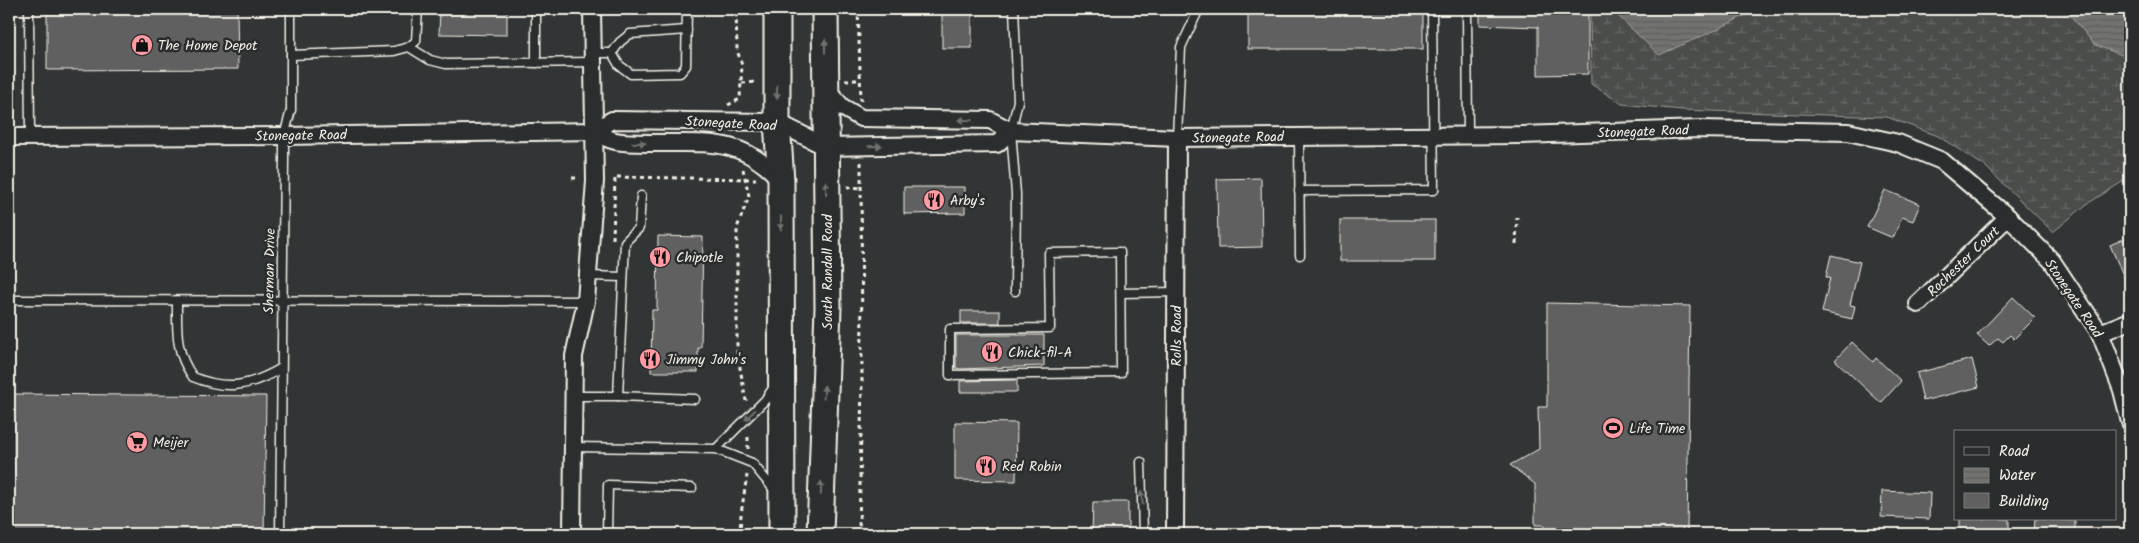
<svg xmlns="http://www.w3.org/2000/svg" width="2139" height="543" font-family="Kalam,sans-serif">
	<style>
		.wetland { fill: url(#wetland-marsh); stroke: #a09f9a }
		.water { fill: url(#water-rules); stroke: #a6a5a0 }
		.building { fill: #5f605f; stroke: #f4f1e8 }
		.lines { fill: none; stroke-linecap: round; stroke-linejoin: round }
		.service-casing { stroke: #f4f1e8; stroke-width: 11 }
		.minor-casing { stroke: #f4f1e8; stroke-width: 20 }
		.primary-casing { stroke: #f4f1e8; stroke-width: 29 }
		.path { stroke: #f4f1e8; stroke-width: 3; stroke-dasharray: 4 4; stroke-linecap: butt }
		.service { stroke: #2a2d2e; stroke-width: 8 }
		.minor { stroke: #2a2d2e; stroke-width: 16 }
		.primary { stroke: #2a2d2e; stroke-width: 25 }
		.oneway { fill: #71726f }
		.labels { text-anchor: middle; stroke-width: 5; stroke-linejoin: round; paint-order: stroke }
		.poi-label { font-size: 14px; fill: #f4f1e8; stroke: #2a2d2e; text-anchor: start }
		.street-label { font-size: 14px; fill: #f4f1e8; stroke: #2a2d2e }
	</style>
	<defs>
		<pattern id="wetland-marsh" width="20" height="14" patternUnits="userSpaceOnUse" patternTransform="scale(1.25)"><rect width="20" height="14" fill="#4b4d4c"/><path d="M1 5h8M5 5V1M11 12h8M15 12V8" fill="none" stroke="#666766"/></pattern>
		<pattern id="water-rules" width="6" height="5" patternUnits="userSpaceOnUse" patternTransform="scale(1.25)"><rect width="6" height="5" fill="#727370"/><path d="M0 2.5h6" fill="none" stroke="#5e5e5b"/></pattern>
	</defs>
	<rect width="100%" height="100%" fill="#323535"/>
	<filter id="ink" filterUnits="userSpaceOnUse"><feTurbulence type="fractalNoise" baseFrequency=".02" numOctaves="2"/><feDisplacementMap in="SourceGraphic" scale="10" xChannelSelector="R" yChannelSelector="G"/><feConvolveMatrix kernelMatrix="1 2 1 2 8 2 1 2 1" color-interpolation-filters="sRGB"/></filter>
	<g filter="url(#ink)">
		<path class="wetland" d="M1590 9H2130V177L2087 204 2053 232 1986 167 1938 136 1887 117 1682 110 1622 104 1591 84Z"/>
		<g class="water">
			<path d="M1613 9H1757L1716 30 1659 55 1614 12Z"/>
			<path d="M2065 9H2130V58L2095 45Z"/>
		</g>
		<g class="building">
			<path d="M47 9H237L238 69 47 70Z"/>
			<path d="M440 9H507V35L439 34Z"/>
			<rect x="942" y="9" width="30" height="39"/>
			<rect x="1248" y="9" width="175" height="40"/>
			<path d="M1480 9H1588V74L1538 75V27L1480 25Z"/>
			<path d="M1261 178 1262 247 1218 248 1217 179Z"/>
			<path d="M904 187H965V213L904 214Z"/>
			<path d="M1885 190 1920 204 1913 221 1902 217 1893 238 1867 227Z"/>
			<rect x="1340" y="220" width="95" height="41"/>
			<path d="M658 236 703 237 701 348H698V372H651L652 310H657Z"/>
			<path d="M2130 236V291L2110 245Z"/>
			<path d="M1831 255 1860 262 1850 305 1855 306 1852 319 1822 312 1830 278 1826 277Z"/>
			<path d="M2013 297 2035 318 2014 339 2010 335 2003 342 1998 338 1989 346 1977 335Z"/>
			<path d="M1547 303 1690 306 1687 534H1545V525H1535V484L1510 465 1539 449 1538 407H1547Z"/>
			<rect x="961" y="311" width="39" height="12"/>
			<path d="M956 335H1044V366L960 369 956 368Z"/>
			<path d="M1852 342 1873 362 1876 358 1901 381 1881 403 1835 360Z"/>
			<path d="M1972 359 1979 387 1923 401 1917 373Z"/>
			<path d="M1017 380V392H960V381Z"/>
			<path d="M9 394 266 396 264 534H9Z"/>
			<path d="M955 422 1017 423 1016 481 955 480Z"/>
			<path d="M1882 491 1930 493 1929 519 1881 517Z"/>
			<path d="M1093 502H1128V534H1092Z"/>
			<rect x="1960" y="519" width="49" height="15"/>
			<path d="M2035 519 2075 521V534H2034Z"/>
		</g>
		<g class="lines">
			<g class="service-casing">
				<g id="service">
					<path d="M29 9 30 136"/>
					<path d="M536 9V63"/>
					<path d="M1014 9 1018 101 1011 131 1016 194 1015 291"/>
					<path d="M1467 9 1468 135"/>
					<path d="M409 47 430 60 446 64 593 62"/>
					<path d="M593 53H612L619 65 631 74 680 73 686 66 687 9"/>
					<path d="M612 53 620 42 630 34 687 30"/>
					<path d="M291 55 394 51 409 47 416 41 418 9"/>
					<path d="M1299 137 1300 255"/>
					<path d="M1177 138 1181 47 1199 9"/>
					<path d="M1299 191 1434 190 1432 9"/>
					<path d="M641 196 639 228 625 242 618 396 695 399"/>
					<path d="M1120 252 1121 373 950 375V329L1050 328 1049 253Z"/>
					<path d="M588 276 623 277"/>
					<path d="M1121 293 1176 292"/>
					<path d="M9 300 586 301"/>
					<path d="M177 301C177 330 175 353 193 377 227 391 250 386 280 369"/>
					<path d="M774 387 765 400 716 449 752 463 776 492"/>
					<path d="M574 396H618"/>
					<path d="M573 447 716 449"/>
					<path d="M1141 462 1143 534"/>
					<path d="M280 534 284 159V136L291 110V9"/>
					<path d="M607 534 608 485 692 488"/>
				</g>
			</g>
			<g class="minor-casing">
				<g id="minor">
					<path d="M825 87 842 107 861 118 990 120 1011 131 1177 138 1521 135 1700 129 1848 132 1898 143 1942 161 2008 217 2052 261 2100 333 2122 390 2130 422"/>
					<path d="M594 131C616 145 622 142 648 143 703 144 742 135 781 181"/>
					<path d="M9 137 284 136 594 131 612 120 777 122 826 147 997 144 1011 131"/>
					<path d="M1918 304 2008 217"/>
					<path d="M2100 333 2130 321"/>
					<path d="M572 534 574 356 586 301 595 181 592 9"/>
					<path d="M1175 534 1177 138"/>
				</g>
			</g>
			<g class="primary-casing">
				<g id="primary">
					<path d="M777 9V122L781 181 782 534"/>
					<path d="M820 534 828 307 825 9"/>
				</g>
			</g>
			<g class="path">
				<path d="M858 9 861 101"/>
				<path d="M845 80H860"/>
				<path d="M742 83 757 82"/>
				<path d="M728 105 740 99 742 65 737 50 736 9"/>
				<path d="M743 169 749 196 737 228V351L746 401"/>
				<path d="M572 178H579"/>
				<path d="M847 187 861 188"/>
				<path d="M613 239 615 177 756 179"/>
				<path d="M1516 244 1517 217"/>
				<path d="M748 449V433"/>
				<path d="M740 534 741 514 747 475"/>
				<path d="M859 534 862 380 861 162"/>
			</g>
			<use href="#service" class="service"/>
			<use href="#minor" class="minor"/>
			<use href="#primary" class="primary"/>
		</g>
		<defs><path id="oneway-solid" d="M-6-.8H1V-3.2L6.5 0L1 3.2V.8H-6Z" transform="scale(1.25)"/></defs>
		<g class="oneway">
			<use href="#oneway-solid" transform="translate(825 46) rotate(-90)"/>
			<use href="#oneway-solid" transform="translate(777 92) rotate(91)"/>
			<use href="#oneway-solid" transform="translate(965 120) rotate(-179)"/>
			<use href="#oneway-solid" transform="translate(639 143) rotate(1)"/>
			<use href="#oneway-solid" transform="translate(875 146) rotate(-1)"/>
			<use href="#oneway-solid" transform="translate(826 188) rotate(-91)"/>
			<use href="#oneway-solid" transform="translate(781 223) rotate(90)"/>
			<use href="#oneway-solid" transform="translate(824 392) rotate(-87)"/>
			<use href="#oneway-solid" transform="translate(750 415) rotate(135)"/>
			<use href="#oneway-solid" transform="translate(821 488) rotate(-89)"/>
			<use href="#oneway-solid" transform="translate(1142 498) rotate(-97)"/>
		</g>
	</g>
	<defs>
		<g id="shop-disc" transform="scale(1.125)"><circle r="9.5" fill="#ff9aa2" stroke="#2a2d2e"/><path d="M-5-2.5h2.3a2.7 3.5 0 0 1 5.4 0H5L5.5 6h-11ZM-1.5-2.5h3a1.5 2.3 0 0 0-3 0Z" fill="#111"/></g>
		<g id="restaurant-disc" transform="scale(1.125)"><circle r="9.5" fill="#ff9aa2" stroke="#2a2d2e"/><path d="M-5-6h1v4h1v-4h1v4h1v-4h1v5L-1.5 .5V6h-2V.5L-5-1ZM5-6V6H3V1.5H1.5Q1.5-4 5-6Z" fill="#111"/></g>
		<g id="stadium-disc" transform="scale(1.125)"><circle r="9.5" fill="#ff9aa2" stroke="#2a2d2e"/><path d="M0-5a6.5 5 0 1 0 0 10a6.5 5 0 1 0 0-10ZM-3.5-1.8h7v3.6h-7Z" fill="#111"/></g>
		<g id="supermarket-disc" transform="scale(1.125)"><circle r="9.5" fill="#ff9aa2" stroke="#2a2d2e"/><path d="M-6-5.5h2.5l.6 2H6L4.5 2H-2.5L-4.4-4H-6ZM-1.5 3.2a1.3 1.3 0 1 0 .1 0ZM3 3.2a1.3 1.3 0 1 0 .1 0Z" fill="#111"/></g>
	</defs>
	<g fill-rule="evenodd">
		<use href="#shop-disc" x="142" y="45"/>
		<use href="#restaurant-disc" x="934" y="200"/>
		<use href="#restaurant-disc" x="660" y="257"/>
		<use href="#restaurant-disc" x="992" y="352"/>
		<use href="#restaurant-disc" x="650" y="359"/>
		<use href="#stadium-disc" x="1613" y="428"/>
		<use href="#supermarket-disc" x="137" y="442"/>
		<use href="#restaurant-disc" x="986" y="466"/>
	</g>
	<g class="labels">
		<g class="poi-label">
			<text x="158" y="50">The Home Depot</text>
			<text x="950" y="205">Arby's</text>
			<text x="676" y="262">Chipotle</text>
			<text x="1008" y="357">Chick-fil-A</text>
			<text x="666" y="364">Jimmy John's</text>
			<text x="1629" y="433">Life Time</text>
			<text x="153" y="447">Meijer</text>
			<text x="1002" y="471">Red Robin</text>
		</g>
		<g class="street-label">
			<text transform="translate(731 123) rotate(3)" y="5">Stonegate Road</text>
			<text transform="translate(1643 131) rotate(-2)" y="5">Stonegate Road</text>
			<text transform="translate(301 135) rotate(-1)" y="5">Stonegate Road</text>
			<text transform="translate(1238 137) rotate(-1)" y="5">Stonegate Road</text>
			<text transform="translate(1963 261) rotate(-44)" y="5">Rochester Court</text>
			<text transform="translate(269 271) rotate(-89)" y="5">Sherman Drive</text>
			<text transform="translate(827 272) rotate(-90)" y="5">South Randall Road</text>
			<text transform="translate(2074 298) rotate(56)" y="5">Stonegate Road</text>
			<text transform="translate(1176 336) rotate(-90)" y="5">Rolls Road</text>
		</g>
	</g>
	<rect width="2139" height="543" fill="none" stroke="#2a2d2e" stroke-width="30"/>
	<rect x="15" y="15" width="2109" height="513" fill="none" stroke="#f4f1e8" stroke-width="2" filter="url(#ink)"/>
	<rect x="1954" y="430" width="162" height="90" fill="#2a2d2e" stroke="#7b7b78"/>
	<rect x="1964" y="447" width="25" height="8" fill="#2a2d2e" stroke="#7b7b78"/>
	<text x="1999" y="456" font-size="15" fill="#f4f1e8">Road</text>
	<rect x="1964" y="468" width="25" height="15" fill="url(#water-rules)" stroke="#7b7b78"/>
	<text x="1999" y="480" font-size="15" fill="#f4f1e8">Water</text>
	<rect x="1964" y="493" width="25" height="15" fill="#5f605f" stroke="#7b7b78"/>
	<text x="1999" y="506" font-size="15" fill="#f4f1e8">Building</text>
</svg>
